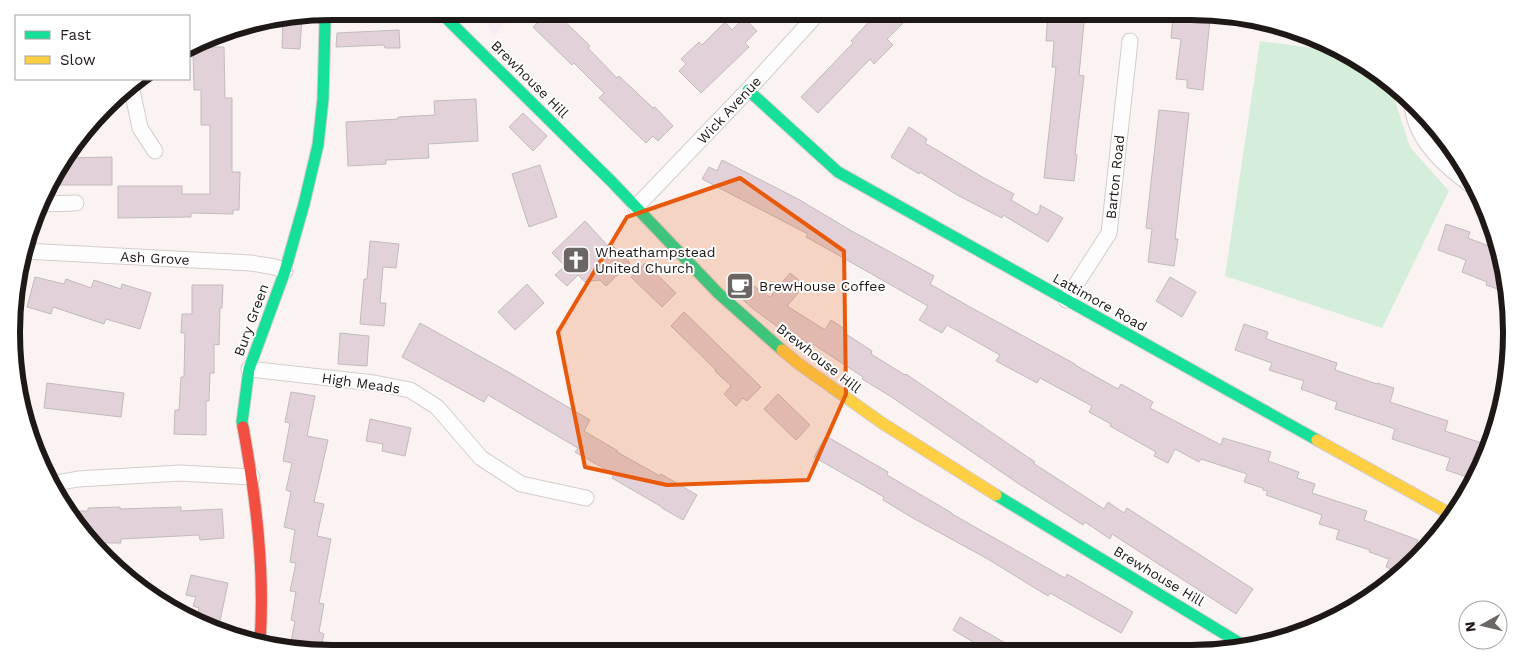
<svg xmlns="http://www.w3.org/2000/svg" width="1523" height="665" font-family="'Work Sans',sans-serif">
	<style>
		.education { fill: #f7ebf4 }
		.green { fill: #d4eedb }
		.building { fill: #e2d1d9; stroke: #c1bbbd }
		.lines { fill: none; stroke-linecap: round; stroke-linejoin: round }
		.street-casing { stroke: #d4cdcc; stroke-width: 17 }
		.fast-casing { stroke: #d4cdcc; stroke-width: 13 }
		.slow-casing { stroke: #d4cdcc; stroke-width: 13 }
		.jam-casing { stroke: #d4cdcc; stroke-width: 13 }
		.street { stroke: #fefdfd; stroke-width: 15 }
		.fast { stroke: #16e098; stroke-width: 11 }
		.slow { stroke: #ffcf43; stroke-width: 11 }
		.jam { stroke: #f24e42; stroke-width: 11 }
		.marked { fill: #e8590c; fill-opacity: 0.2; stroke: #e8590c; stroke-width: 4; stroke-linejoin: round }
		.labels { text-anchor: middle; stroke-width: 4; stroke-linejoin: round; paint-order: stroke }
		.street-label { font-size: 14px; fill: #1e1816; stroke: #fff }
		.poi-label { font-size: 14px; fill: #1e1816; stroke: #fff; text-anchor: start }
		.rim { fill: none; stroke: #1e1816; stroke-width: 6 }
	</style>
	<rect width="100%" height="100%" fill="#faf3f2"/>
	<path class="education" d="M455 11H523L509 18 493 37 488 24 482 18 474 21 467 22Z"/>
	<path class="green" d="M1260 41 1333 51 1394 86 1393 95 1410 147 1449 191 1382 328 1225 276Z"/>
	<g class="building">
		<path d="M549 11H554L590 46 588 48 617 78 619 76 653 108 655 107 673 126 658 141 653 136 646 143 599 98 604 93 574 63 572 65 533 27Z"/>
		<path d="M879 11H897L906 20 887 39 893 45 874 64 870 59 818 113 801 97 853 43 851 41Z"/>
		<path d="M1048 11H1095L1084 23 1079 75 1084 76 1075 154 1077 155 1074 181 1044 178 1056 67H1052L1054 41H1046Z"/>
		<path d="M1173 15 1210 19 1203 90 1187 88V80L1176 79 1181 39 1171 38Z"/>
		<path d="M302 16 300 49 282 48 283 19Z"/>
		<path d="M744 18 757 31 745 43 749 47 701 93 679 71 686 64 681 59 699 42 702 45 725 22 732 30Z"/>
		<path d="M399 30 400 48H385L384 45 336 47 337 33Z"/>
		<path d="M212 38V47H224L225 98H232V172H240L239 210H233V214L191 213V217L118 218V186H182V194H210V125H201V90H194L193 49Z"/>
		<path d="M476 99 478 141 428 144 429 158 386 160V164L348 166 346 122 398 119V117L435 115 434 101Z"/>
		<path d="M1159 110 1189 113 1175 239H1178L1174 266 1148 262 1152 229 1146 228Z"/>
		<path d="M523 113 547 136 533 151 509 127Z"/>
		<path d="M909 127 927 139 925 143 984 178 1014 194 1011 200 1037 215 1040 210V205L1063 218 1048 242 1003 215 1002 218 959 196 920 172 919 174 891 157Z"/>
		<path d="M112 157V185H49L54 172 66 158Z"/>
		<path d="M722 160 798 199 850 230 934 276 930 284 970 307 1075 364V365L1118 389 1121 384 1153 402 1150 408 1221 445 1223 438 1271 452 1268 461 1299 472 1297 478 1315 484 1312 493 1367 511 1364 520 1418 540 1407 569 1403 574 1386 567 1389 559 1369 552 1370 550 1336 539 1339 530 1319 524 1322 515 1266 495 1268 491 1263 490V488L1244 482 1247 474 1201 459 1199 462 1175 449 1168 463 1154 456 1156 452 1110 426 1111 424 1089 412 1092 406 1040 378 1037 383 996 361 1000 355 947 325 942 333 919 320 928 306 824 247 806 237 808 234 702 179 709 167 717 171Z"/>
		<path d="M540 165 557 217 529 227 512 174Z"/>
		<path d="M585 221 608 246 611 244 630 263 606 286 600 280 585 282 578 275 567 286 555 275 565 266 552 253Z"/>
		<path d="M1446 224 1470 232 1468 238 1494 248 1506 292 1486 285 1487 282 1462 272 1466 260 1438 250Z"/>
		<path d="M370 241 399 244 396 268 383 267 380 303H386L384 326 360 324 364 279H367Z"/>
		<path d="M645 263 676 293 662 307 631 277Z"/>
		<path d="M790 273 805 285 787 306 825 330 831 320 845 329 843 332 872 351 871 354 905 375 906 374 1035 462 1033 463 1104 509 1108 502 1124 513 1127 508 1253 589 1236 614 1112 534 1110 539 1085 522 1083 525 1019 484 890 396 862 379 863 377 813 344 809 350 752 308 728 286 736 274 770 297Z"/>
		<path d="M35 277 64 284 66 279 91 288 94 280 121 289 122 284 151 293 140 329 106 319 104 324 53 307 51 314 27 307Z"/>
		<path d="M1170 277 1196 292 1182 317 1156 301Z"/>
		<path d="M527 284 544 303 515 330 498 312Z"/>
		<path d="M192 285H223L222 308H220L219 345 214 344V373H210L209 401H206V435L174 434 175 410H179L181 377H184L185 333H181L182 314H192Z"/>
		<path d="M684 312 761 387 747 401 743 398 736 406 724 394 731 386 715 371 716 370 671 326Z"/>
		<path d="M420 323 510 373 590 420 584 431 618 451 617 452 660 476 661 474 697 495 683 520 662 508V507L612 478 614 474 575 452 578 448 488 395 484 402 402 357Z"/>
		<path d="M1244 324 1268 332 1266 339 1337 363 1335 370 1377 384V383L1394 388 1390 402 1448 421 1445 431 1482 443 1480 451 1486 453 1473 479 1446 470 1450 458 1392 439 1395 429 1335 409 1337 402 1301 389 1304 381 1269 370 1272 363 1235 350Z"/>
		<path d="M340 333 369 336 367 366 338 364Z"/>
		<path d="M47 383 124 393 121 417 44 408Z"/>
		<path d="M291 392 315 396 307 436 328 440 314 502 324 504 317 536 331 539 319 603 324 604 319 632 324 634 320 652 290 647 295 621 291 620 296 592 290 591 296 563 290 562 295 530 284 527 291 492 286 490 292 463 283 461 290 423 285 422Z"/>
		<path d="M778 394 810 425 796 440 764 409Z"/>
		<path d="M370 419 411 428 405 456 382 451 383 444 366 441Z"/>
		<path d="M826 436 888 472 887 475 952 513V514L1065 578 1067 574 1133 612 1121 633 1050 593 1048 596 986 558 911 517 883 500 884 497 814 457Z"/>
		<path d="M120 507V509L181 507V511L222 509 224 538 200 540 199 535 121 539V543H96L69 511H88V508Z"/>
		<path d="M191 575 228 583 218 630 197 618 199 608 193 606 196 597 186 595Z"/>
		<path d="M960 617 1021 652H990L953 630Z"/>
	</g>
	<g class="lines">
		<g class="street-casing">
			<g id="street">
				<path d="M131 85 140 128 155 151"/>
				<path d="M1412 104C1415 143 1450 170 1479 191"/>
				<path d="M42 204 76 203"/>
				<path d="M636 207 748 90 820 11"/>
				<path d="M24 251 251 263 275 267 285 271"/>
				<path d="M1066 300 1109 233 1130 41"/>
				<path d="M249 369 374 383 410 390 437 407 481 458 521 484 586 498"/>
				<path d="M51 484 78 479 180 473 252 477"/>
			</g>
		</g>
		<g class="fast-casing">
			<g id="fast">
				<path d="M439 11 612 182 718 293 782 350"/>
				<path d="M748 90 838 172 1317 440"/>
				<path d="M243 427 242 422 249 369 285 271 304 204 318 145 323 99 325 24 323 13"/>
				<path d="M996 495 1246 647"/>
			</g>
		</g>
		<g class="slow-casing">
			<g id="slow">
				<path d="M782 350 799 364 882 423 996 495"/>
				<path d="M1317 440 1454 516"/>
			</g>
		</g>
		<g class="jam-casing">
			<path id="jam" d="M243 427C256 498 265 570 260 642"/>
		</g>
		<use href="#street" class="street"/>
		<use href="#fast" class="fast"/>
		<use href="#slow" class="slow"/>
		<use href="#jam" class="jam"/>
	</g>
	<path class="marked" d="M740 178 844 251 846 394 808 480 667 485 585 467 558 332 627 217Z"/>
	<defs>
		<g id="church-square" transform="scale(1.4375)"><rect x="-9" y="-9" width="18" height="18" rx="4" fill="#6b6563" stroke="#fff"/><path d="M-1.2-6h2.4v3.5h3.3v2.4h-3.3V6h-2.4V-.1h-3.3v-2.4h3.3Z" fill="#fff"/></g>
		<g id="cafe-square" transform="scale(1.4375)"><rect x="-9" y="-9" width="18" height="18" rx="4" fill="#6b6563" stroke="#fff"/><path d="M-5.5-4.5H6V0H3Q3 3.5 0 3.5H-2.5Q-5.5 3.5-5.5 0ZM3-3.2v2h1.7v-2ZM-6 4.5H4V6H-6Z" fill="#fff"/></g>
	</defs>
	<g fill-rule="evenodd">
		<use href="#church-square" x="576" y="260"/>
		<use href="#cafe-square" x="740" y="286"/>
	</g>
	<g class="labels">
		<g class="street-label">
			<text transform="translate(530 79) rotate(45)" y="5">Brewhouse Hill</text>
			<text transform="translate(729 110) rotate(-47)" y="5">Wick Avenue</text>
			<text transform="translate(1115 177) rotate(-84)" y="5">Barton Road</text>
			<text transform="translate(155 258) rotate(3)" y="5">Ash Grove</text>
			<text transform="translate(1100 302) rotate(29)" y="5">Lattimore Road</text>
			<text transform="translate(251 320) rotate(-70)" y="5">Bury Green</text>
			<text transform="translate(819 358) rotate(38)" y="5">Brewhouse Hill</text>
			<text transform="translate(361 383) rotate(8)" y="5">High Meads</text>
			<text transform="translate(1159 576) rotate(31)" y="5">Brewhouse Hill</text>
		</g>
		<g class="poi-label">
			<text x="595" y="257">Wheathampstead<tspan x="595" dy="16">United Church</tspan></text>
			<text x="759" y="291">BrewHouse Coffee</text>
		</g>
	</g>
	<path d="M0 0H1523V665H0ZM332 20H1191A312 312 0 0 1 1503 332V333A312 312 0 0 1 1191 645H332A312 312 0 0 1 20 333V332A312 312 0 0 1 332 20Z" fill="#fff" fill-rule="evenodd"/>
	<path class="rim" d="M332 20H1191A312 312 0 0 1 1503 332V333A312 312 0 0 1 1191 645H332A312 312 0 0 1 20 333V332A312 312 0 0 1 332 20Z"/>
	<rect x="15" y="15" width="175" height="65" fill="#ffffff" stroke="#a5a3a2"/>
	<rect x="25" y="31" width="25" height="8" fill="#16e098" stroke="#a5a3a2"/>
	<text x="60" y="40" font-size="15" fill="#1e1816">Fast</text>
	<rect x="25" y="56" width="25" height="8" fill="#ffcf43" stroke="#a5a3a2"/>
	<text x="60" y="65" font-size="15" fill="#1e1816">Slow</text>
	<g transform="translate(1483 625) rotate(262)"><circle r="24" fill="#ffffff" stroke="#a5a3a2"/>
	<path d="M0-4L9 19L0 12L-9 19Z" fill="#6b6563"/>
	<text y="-8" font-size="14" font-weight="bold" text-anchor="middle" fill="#1e1816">N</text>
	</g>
</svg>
